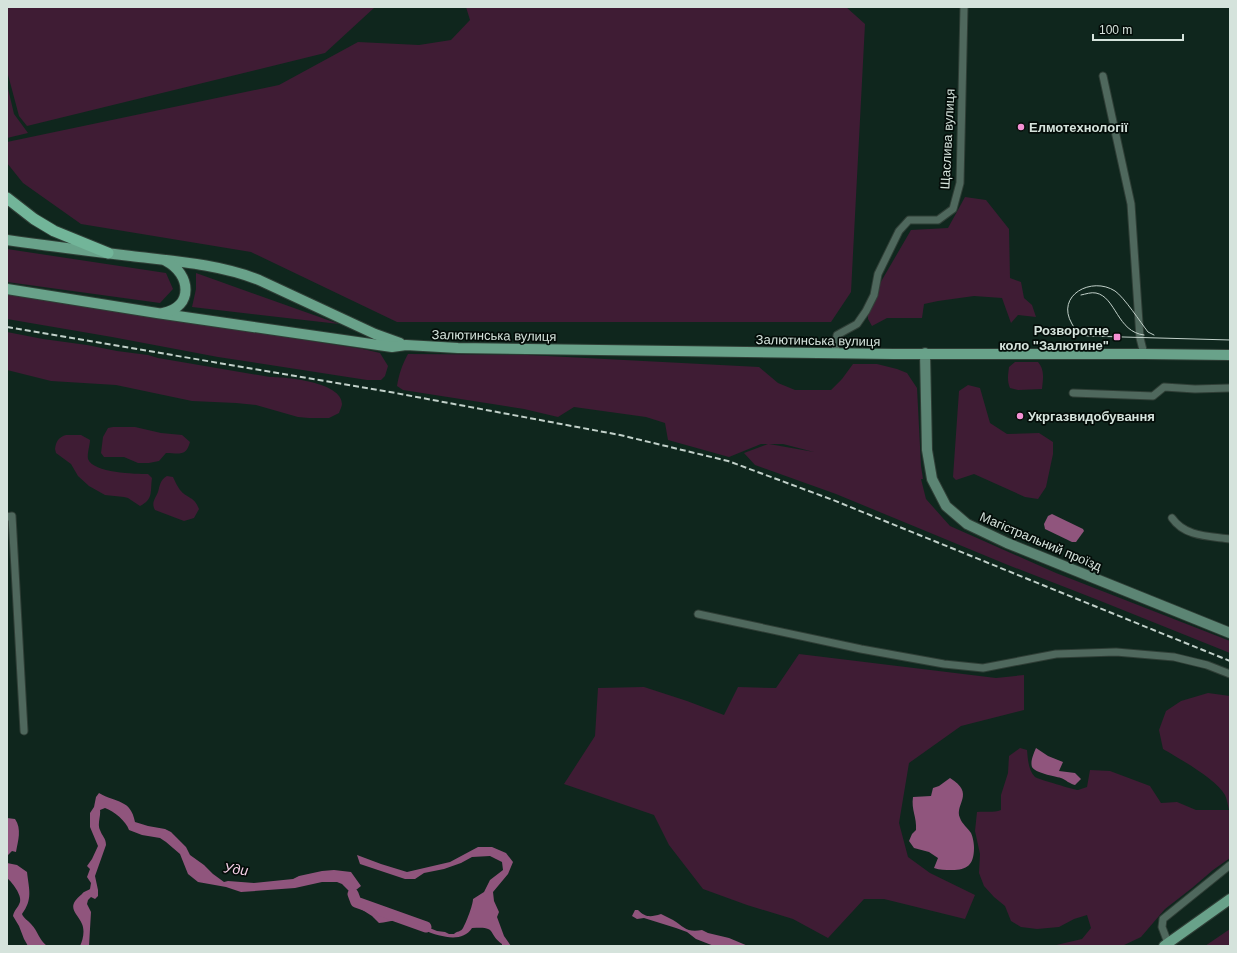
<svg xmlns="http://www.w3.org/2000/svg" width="1237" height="953" font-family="Helvetica,sans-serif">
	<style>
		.green { fill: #3f1c34; fill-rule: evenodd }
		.water { fill: #90557d }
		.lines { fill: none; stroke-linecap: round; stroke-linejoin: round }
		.river { stroke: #90557d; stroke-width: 11 }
		.minor-casing { stroke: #2f3e36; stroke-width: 9 }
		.secondary-casing { stroke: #2f3e36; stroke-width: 12 }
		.primary-casing { stroke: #2f3e36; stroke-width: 12 }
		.trunk-casing { stroke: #2f3e36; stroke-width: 13 }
		.minor { stroke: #4f685d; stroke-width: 7 }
		.secondary { stroke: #5c8574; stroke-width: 10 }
		.primary { stroke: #69a28a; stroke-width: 10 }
		.trunk { stroke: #72b599; stroke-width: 11 }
		.tram { stroke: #c1d0c9; stroke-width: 1 }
		.rail { stroke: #c1d0c9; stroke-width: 2; stroke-dasharray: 6 3; stroke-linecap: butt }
		.poi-dot { fill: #f491d4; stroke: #040d09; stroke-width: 1.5 }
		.labels { text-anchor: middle; stroke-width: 3.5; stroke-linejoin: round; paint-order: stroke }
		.poi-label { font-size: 13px; font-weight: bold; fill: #d5e3dc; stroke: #040d09; text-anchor: start }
		.street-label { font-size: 13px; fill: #d5e3dc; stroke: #040d09 }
		.water-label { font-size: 14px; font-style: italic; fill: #f7d2e9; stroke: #040d09 }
	</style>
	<rect width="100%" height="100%" fill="#0f261d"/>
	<g class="green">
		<path d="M7 7H375L325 53 27 126 19 116 7 71Z"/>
		<path d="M466 7H846L865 24 851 292 831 322H397L251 252 81 224 23 183 7 163V142L279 85 358 42 419 45 451 40 470 20Z"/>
		<path d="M7 84 14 114 28 133 7 138Z"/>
		<path d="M965 197 986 200 1009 229 1010 278 1021 282 1024 298 1032 305 1036 317 1018 315 1011 323 1002 298 974 296 938 301 924 304 922 318H887L872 326 868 319V304L911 230 948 228Z"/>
		<path d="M7 249 166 273 173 289 160 303 7 282Z"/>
		<path d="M196 273 339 324 192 307 196 289Z"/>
		<path d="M7 294 363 349 380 353 388 366 385 376 381 380H367L218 357 112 337 7 319Z"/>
		<path d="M7 332 43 339 87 345 117 351 148 355 158 358 270 377C286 377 342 382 342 404 342 406 340 410 339 413L329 418H309L298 417 256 405 236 403 192 401 116 385 51 381 7 370Z"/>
		<path d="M408 354 528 355 759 367 778 383 795 390H831L842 379 853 364H877L897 369 907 373 917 388 921 466 923 479H921L926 499 950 526 1056 573 1230 641V653L1098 600 1008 565 836 494 755 465 744 453 768 444H761L729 457 668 440 665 423 646 417 574 407 558 417 524 409 403 390 397 386C399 374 402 365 408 354ZM769 444H783L814 452Z"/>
		<path d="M1015 362H1038C1045 370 1043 379 1042 389L1018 390 1010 388C1007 381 1008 375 1009 367Z"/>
		<path d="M968 385 980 388 990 423 1007 434 1039 433 1053 442V454L1046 487 1038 499 1025 497 974 474 956 480 953 477 959 391Z"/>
		<path d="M113 427H135L161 433 182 435 190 442C186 457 179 453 166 453L159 461 149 463H138L124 457H104L101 453 103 437 108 428Z"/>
		<path d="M66 435H81L90 440C90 445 87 453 88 459 93 473 136 474 148 474L152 478C150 491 154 499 140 506L128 498 124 497 105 495 89 486 78 476 71 464 56 453 55 449C56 441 59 437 66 435Z"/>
		<path d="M167 476 173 477C175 481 178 488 181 491 188 499 194 496 199 509L194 518 184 521 155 510C151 503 155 499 158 492 160 485 160 480 167 476Z"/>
		<path d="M799 654 996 678 1024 675V710L961 726 909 763 899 823 908 857 930 873 975 895 965 919 884 899H864L828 938 793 919 747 905 703 889 669 845 654 815 564 784 595 736 598 688 644 687 687 701 724 715 738 687 776 688Z"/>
		<path d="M1208 693 1230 696V858L1213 870 1192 888 1165 909 1141 937 1122 946H1052L1082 939 1091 928 1087 915 1074 919 1059 927 1037 929 1021 927 1011 921 1005 906 994 897 984 886 979 873 980 854 975 831 977 812C986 811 993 813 1001 810V795L1008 773 1009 756 1020 748 1027 750C1028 759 1028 770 1035 777 1038 779 1075 790 1078 790 1081 789 1084 788 1087 787L1090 770 1110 771 1150 786 1161 803 1177 802 1196 810H1229C1228 806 1227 799 1225 795 1216 779 1180 759 1163 749L1159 730 1166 711 1181 701Z"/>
		<path d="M1230 929V946H1205Z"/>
	</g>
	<g class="water">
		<path d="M1052 514 1083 529 1084 531 1076 542H1072L1045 529 1044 524 1048 516Z"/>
		<path d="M1036 748 1048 756 1063 762 1059 771 1075 773 1081 779 1075 785C1070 784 1066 780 1061 778 1054 776 1035 773 1032 767 1030 761 1034 753 1036 748Z"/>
		<path d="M950 778C976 794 954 804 960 818 962 824 968 828 971 833 973 837 974 844 974 848 974 865 967 870 952 870 945 870 940 870 934 868L938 858 929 852 914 848 909 841 912 834 916 830C917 817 911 810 913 797L931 796 933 788 939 786Z"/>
		<path d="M99 793C116 803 131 799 135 822L148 826 165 829 171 832 186 847 190 855 204 865 213 874 224 882 228 881 254 883 293 879 299 876 322 871 334 870 351 872 361 886 356 890C357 893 357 898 358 900 365 910 380 909 387 917L390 916 424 925 427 927 437 931 445 932 449 934H454C457 931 461 932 463 928 466 923 473 905 473 899L484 892 490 880 503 870 502 862 490 856 472 857 461 863 444 869 424 873 415 879H405L360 864 357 855 381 864 407 872 450 862 478 847H492L506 853 513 862 508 874 493 892 494 901 499 912 497 917 504 936 511 946H502V944C487 933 498 926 472 928 457 951 417 925 398 921 391 920 386 923 379 923L372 916 353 904 351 893 342 884 337 882H322L295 888 241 892 226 887 198 882 188 874 180 854 166 842 160 838 142 835 129 830C126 821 114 811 105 808L100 810C101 816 97 824 100 830 102 836 106 838 106 845L95 876 98 890V896L95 899 91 897 88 900 87 904 91 912 89 946H80C83 940 85 931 82 924 77 912 65 908 82 894 84 891 87 891 90 889L91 883 87 877 90 869 87 866 92 859 98 846 90 827V813L94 807 96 797Z"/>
		<path d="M7 818 15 819C22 829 18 841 16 852L12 851 7 856Z"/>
		<path d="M7 863 17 865 27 872C29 890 33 899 22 914 24 919 28 920 31 924 38 931 39 940 47 946H28L24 939 19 926 13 916C14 910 18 908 20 902 22 895 12 882 7 878Z"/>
		<path d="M635 910H638C646 918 651 917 661 914 665 916 669 918 673 920 684 927 687 933 702 930L708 933 729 938 748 946H714L696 939 687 932 676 928 644 918 637 919 632 916Z"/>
	</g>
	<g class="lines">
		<path class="river" d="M353 894 356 902 426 927"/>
		<g class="minor-casing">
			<g id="minor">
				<path d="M1103 76 1131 204 1140 338 1144 354"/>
				<path d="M835 353 837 335 857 324 866 311 874 295 878 274 899 231 909 220H938L953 209 960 183 964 7"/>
				<path d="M1073 393 1153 396 1164 387 1195 389 1230 388"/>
				<path d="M7 517 12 516 24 731"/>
				<path d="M1172 518C1185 537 1209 536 1230 539"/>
				<path d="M698 614 861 649 944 664 983 668 1056 654 1116 652 1174 657 1207 665 1230 674"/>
				<path d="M1168 943 1162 927 1163 919 1230 865"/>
			</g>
		</g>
		<g class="secondary-casing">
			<path id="secondary" d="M925 353 927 450 932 479 946 506 967 524 1007 543 1230 633"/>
		</g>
		<g class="primary-casing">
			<g id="primary">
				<path d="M7 240C48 246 89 251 131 256 173 261 219 264 259 280L375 334 400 343"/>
				<path d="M7 289 157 313 392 347 406 345 458 348 893 354H1144L1230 355"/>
				<path d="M163 313C194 307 191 274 166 261"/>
				<path d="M1164 946 1230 899"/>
			</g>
		</g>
		<g class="trunk-casing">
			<path id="trunk" d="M7 198 34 219 54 231 108 253"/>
		</g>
		<use href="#minor" class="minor"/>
		<use href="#secondary" class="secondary"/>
		<use href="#primary" class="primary"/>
		<use href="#trunk" class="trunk"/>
		<g class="tram">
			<path d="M1081 295C1086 294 1091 292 1096 293 1116 297 1117 332 1144 335"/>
			<path d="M1154 335 1148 332C1141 323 1124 297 1115 291 1092 276 1055 295 1072 324 1076 331 1080 335 1088 336L1230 340"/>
		</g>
		<path class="rail" d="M7 327 390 392 620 435 728 461 833 500 1230 661"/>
	</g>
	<g class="poi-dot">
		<circle cx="1021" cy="127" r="4"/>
		<rect x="1113" y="333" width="8" height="8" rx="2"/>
		<circle cx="1020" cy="416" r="4"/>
	</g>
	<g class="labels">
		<g class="poi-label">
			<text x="1029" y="132">Елмотехнології</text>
			<text x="1109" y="335" text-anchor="end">Розворотне<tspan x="1109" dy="15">коло "Залютине"</tspan></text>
			<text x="1028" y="421">Укргазвидобування</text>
		</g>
		<g class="street-label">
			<text transform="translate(947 139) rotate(-87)" y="5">Щаслива вулиця</text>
			<text transform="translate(494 335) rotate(1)" y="5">Залютинська вулиця</text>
			<text transform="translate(818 340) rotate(1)" y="5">Залютинська вулиця</text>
			<text transform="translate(1041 541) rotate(23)" y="5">Магістральний проїзд</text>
		</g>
		<g class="water-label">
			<text transform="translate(236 869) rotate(8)" y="5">Уди</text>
		</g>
	</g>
	<rect width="1237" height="953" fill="none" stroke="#d5e3dc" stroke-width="16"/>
	<path d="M1093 34v6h90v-6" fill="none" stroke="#d5e3dc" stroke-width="2"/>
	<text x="1099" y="34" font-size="12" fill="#d5e3dc" stroke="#040d09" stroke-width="3" paint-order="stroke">100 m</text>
</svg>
